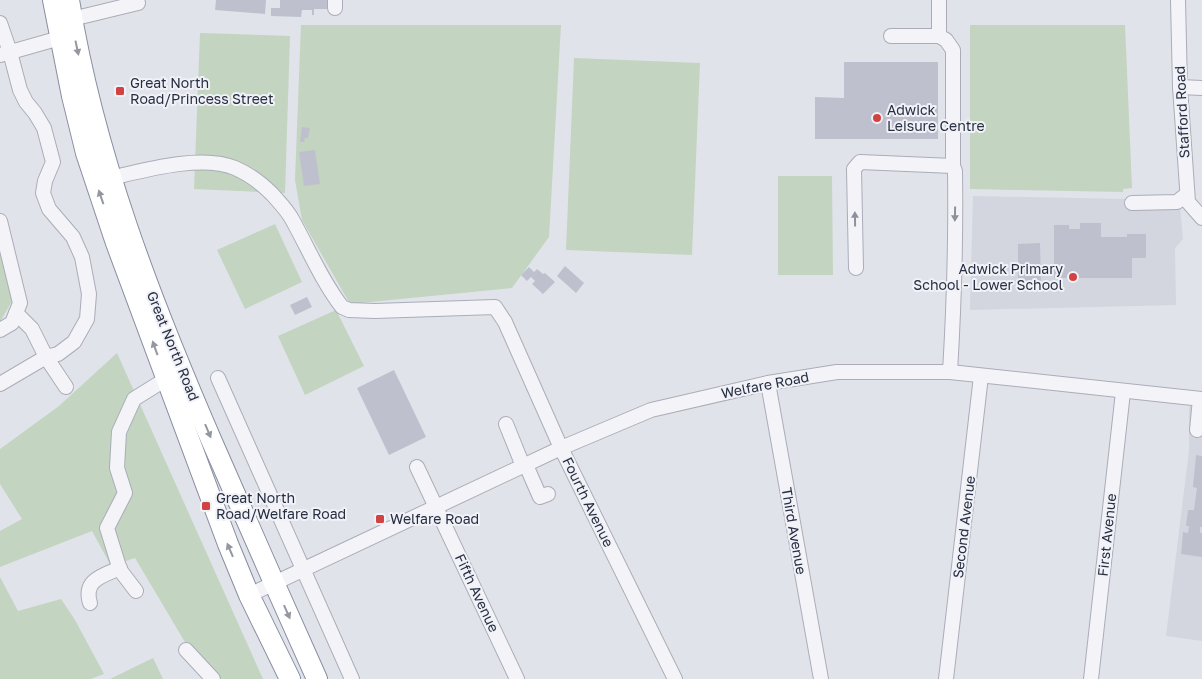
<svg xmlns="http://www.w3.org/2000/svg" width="1202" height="679" font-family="'Golos Text',sans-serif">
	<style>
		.built { fill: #d3d5df }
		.green { fill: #c3d4c1 }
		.building { fill: #bec1cd }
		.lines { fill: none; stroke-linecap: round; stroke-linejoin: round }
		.minor-casing { stroke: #aaadb8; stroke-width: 16 }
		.highway-casing { stroke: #878ea1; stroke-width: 22 }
		.minor { stroke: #f4f4f8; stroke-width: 14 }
		.highway { stroke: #fff; stroke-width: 20 }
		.oneway { fill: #9496a0 }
		.oneway2 { fill: #8e919d }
		.poi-dot { fill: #d34242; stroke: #f0f2f7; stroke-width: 2 }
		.labels { text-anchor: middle; stroke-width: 4; stroke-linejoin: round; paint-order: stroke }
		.poi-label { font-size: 14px; fill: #282e42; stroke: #f0f2f7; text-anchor: start }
		.street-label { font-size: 14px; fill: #282e42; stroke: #f0f2f7 }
	</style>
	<rect width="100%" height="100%" fill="#e1e3ea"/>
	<g class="built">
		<path d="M973 196 1173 200 1179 197 1183 239 1175 248 1176 305 970 310Z"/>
		<path d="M1189 406 1202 408V641L1166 636 1189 451Z"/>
	</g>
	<g class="green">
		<path d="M301 25H561L549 237 512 288 350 304 302 220 295 180Z"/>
		<path d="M970 25H1125L1132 188 1123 189V192L970 189Z"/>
		<path d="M200 33 290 36 285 193 194 189Z"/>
		<path d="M574 58 700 63 692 255 566 250Z"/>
		<path d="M778 176H832L833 275H778Z"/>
		<path d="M275 224 302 282 245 309 217 250Z"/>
		<path d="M0 249 12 301 0 322Z"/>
		<path d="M336 310 364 366 305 395 278 336Z"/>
		<path d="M117 353 263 679H213L195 659 135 558 111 566 92 531 0 567V531L22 519 0 484V449L59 406Z"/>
		<path d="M0 577 18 611 61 599 75 620 104 674 91 679H0Z"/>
		<path d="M153 658 163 679H110Z"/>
	</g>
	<g class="building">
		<path d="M216 0H266L265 14 215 10Z"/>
		<path d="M280 0H327V9H314V15H312V10H302L301 17 271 16V8H280Z"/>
		<path d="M844 62H938V139H815V97L844 98Z"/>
		<path d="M302 127 310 128 308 138H305L304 142H300Z"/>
		<path d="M315 150 320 184 304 186 299 152Z"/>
		<path d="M1080 223H1101V237H1127V234H1146V258H1132V278H1054V225H1069V229H1080Z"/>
		<path d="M1040 243 1041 283 1018 284V244Z"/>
		<path d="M565 266 584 283 576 293 557 276Z"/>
		<path d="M529 267 534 272 537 269 543 274 545 273 555 282 543 294 532 284 535 281 531 277 527 281 521 275Z"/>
		<path d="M307 297 312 307 295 315 290 305Z"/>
		<path d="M394 370 426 437 389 455 357 388Z"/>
		<path d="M1196 455 1202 456V527H1200V533H1202V557L1181 554 1183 532 1188 533 1189 526H1186L1188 510H1194L1197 488 1193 487Z"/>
	</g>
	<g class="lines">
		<g class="minor-casing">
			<g id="minor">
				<path d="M335 0V8"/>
				<path d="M939 0V36L946 40 953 50V166L955 171C956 238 954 305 950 372"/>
				<path d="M1178 0 1180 87 1188 202 1202 218"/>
				<path d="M72 19 138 3"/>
				<path d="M0 23 10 52 20 90 26 102 35 113 44 128 53 162 45 181 43 193 49 209 73 237 82 257 89 294 87 319 74 342 58 354 46 357 0 384"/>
				<path d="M891 36H939"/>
				<path d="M0 55 60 38"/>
				<path d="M1180 87 1202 88"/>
				<path d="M111 178C145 170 202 154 235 168 249 174 261 183 272 194 280 203 288 211 293 221 309 250 322 281 342 307L349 310 375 311 495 307 505 322 561 448 675 679"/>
				<path d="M1132 203 1177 202 1187 194"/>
				<path d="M0 221 20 303 12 323 0 330"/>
				<path d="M856 268 854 169 860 162 953 166"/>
				<path d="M16 313 32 329 46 357 66 387"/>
				<path d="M218 378 352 679"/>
				<path d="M768 383 821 679"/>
				<path d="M506 424 523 466"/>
				<path d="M1197 430 1200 399"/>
				<path d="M526 465 540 497 548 494"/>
				<path d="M417 467 517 679"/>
				<path d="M136 591 120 570 107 528 125 493 117 468 119 432 134 399 166 379"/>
				<path d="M249 595 561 448 651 410 768 383 837 372H950L1202 399"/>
				<path d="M90 603C83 580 102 576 120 568"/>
				<path d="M186 650 213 679"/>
				<path d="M946 679 981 376"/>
				<path d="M1091 679 1123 392"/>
			</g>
		</g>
		<g class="highway-casing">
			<g id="highway">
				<path d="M53 0 72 96 86 153 116 243 228 544 249 595 290 679"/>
				<path d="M69 0C94 155 151 301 213 444 247 522 282 601 317 679"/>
			</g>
		</g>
		<use href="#minor" class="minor"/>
		<use href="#highway" class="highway"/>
	</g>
	<defs><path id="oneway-solid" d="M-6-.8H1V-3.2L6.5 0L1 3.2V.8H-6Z" transform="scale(1.25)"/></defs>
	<g class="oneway">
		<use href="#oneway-solid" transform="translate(77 48) rotate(78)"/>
		<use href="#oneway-solid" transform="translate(101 197) rotate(-109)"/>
		<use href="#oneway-solid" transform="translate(155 348) rotate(-110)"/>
		<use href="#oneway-solid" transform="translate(208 431) rotate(67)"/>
		<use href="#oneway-solid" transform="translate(230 550) rotate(-113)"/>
		<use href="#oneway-solid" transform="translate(287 612) rotate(66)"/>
	</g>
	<g class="oneway2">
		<use href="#oneway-solid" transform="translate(955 214) rotate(91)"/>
		<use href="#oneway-solid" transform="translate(855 219) rotate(-91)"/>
	</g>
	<g class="poi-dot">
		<rect x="115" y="86" width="10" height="10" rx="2.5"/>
		<circle cx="877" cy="118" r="5"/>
		<circle cx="1073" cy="277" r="5"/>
		<rect x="201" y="501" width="10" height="10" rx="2.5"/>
		<rect x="375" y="514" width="10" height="10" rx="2.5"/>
	</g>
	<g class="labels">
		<g class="poi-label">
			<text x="130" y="88">Great North<tspan x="130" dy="16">Road/Princess Street</tspan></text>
			<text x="887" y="115">Adwick<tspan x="887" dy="16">Leisure Centre</tspan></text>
			<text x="1063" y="274" text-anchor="end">Adwick Primary<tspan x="1063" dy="16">School - Lower School</tspan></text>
			<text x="216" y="503">Great North<tspan x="216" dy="16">Road/Welfare Road</tspan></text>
			<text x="390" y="524">Welfare Road</text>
		</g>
		<g class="street-label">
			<text transform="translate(1182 112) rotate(-93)" y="5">Stafford Road</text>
			<text transform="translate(173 346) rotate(68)" y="5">Great North Road</text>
			<text transform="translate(765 385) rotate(-11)" y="5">Welfare Road</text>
			<text transform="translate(588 502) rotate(64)" y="5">Fourth Avenue</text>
			<text transform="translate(964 527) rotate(-83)" y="5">Second Avenue</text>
			<text transform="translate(794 531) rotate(80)" y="5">Third Avenue</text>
			<text transform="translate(1107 535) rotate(-84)" y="5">First Avenue</text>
			<text transform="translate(477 593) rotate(65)" y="5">Fifth Avenue</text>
		</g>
	</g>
</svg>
